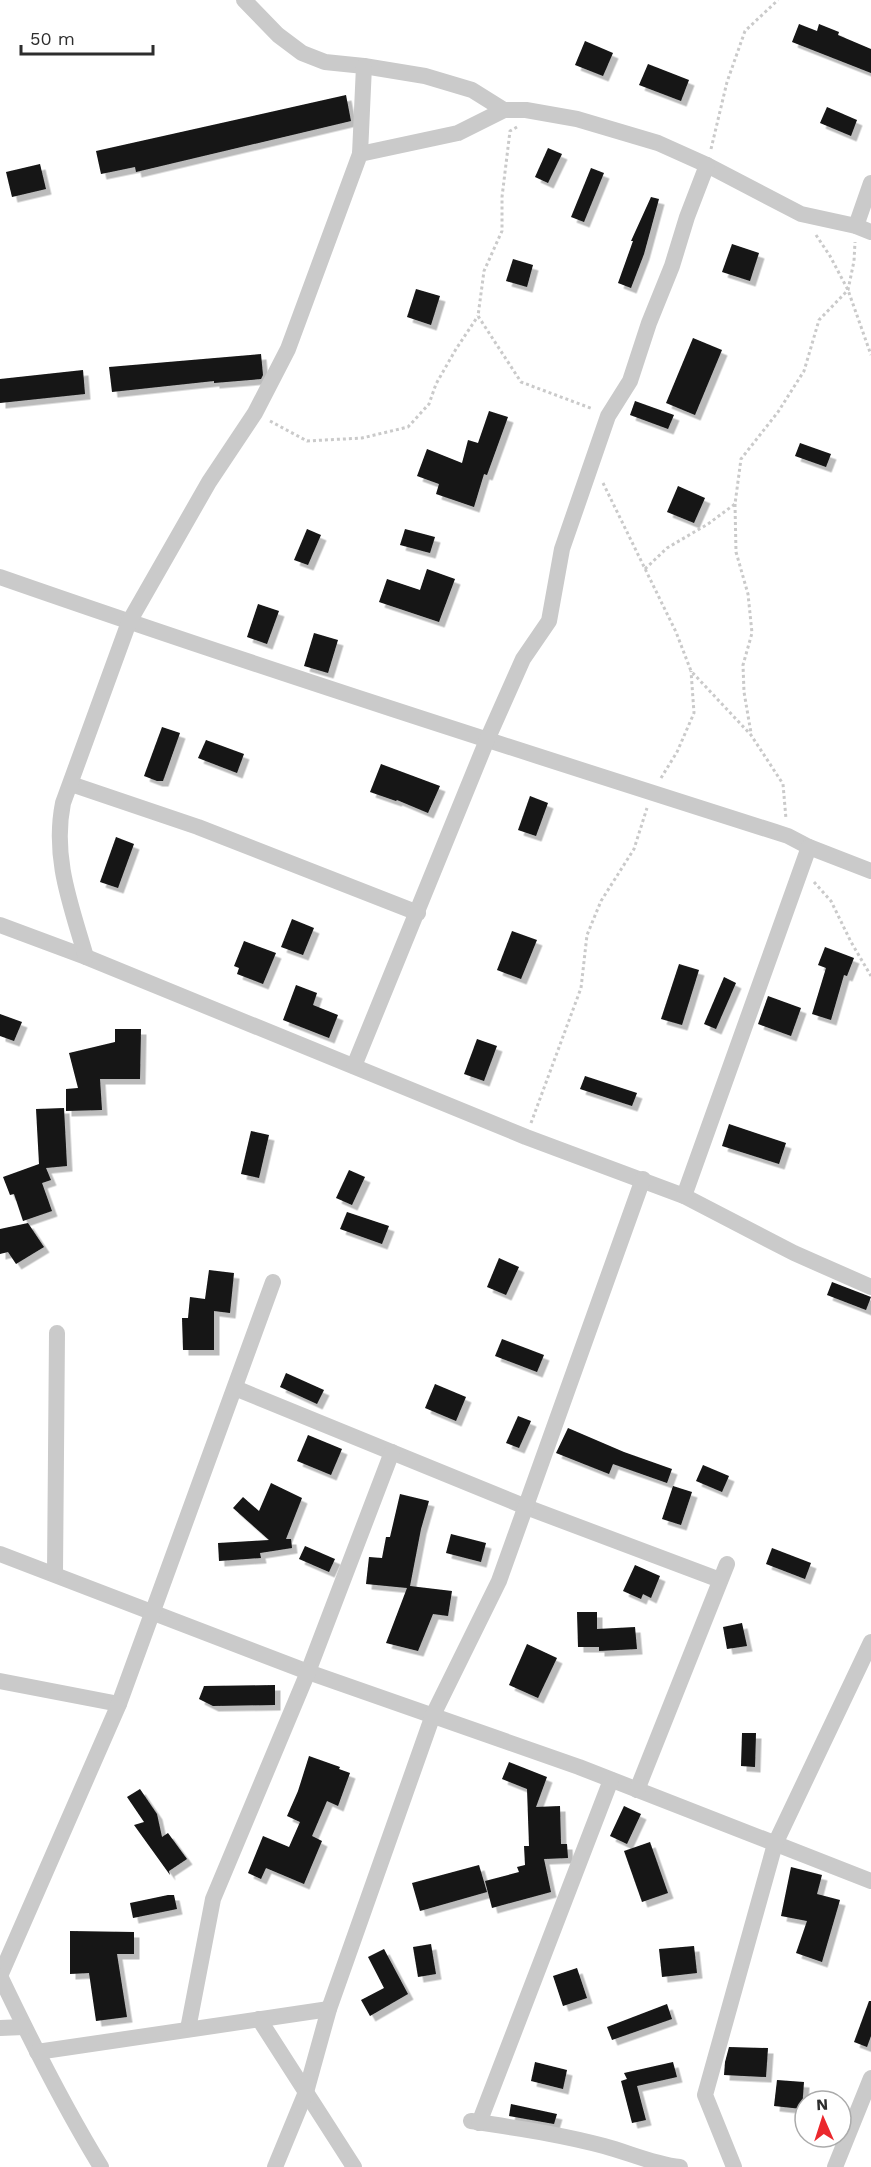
<svg xmlns="http://www.w3.org/2000/svg" width="871" height="2167" font-family="'Work Sans',sans-serif">
	<style>
		.building { fill: #141414; filter: url(#shadow) }
		.lines { fill: none; stroke-linecap: round; stroke-linejoin: round }
		.path { stroke: #cacaca; stroke-width: 3; stroke-dasharray: 3 3; stroke-linecap: butt }
		.minor { stroke: #cacaca; stroke-width: 16 }
	</style>
	<defs>
		<filter id="shadow"><feDropShadow dx="5.5" dy="5.5" stdDeviation="0" flood-color="#0004"/></filter>
	</defs>
	<rect width="100%" height="100%" fill="#fff"/>
	<g class="building">
		<path d="M799 24 817 31 819 24 839 32 838 35 871 49V73L792 42Z"/>
		<path d="M585 41 613 53 603 76 575 65Z"/>
		<path d="M648 64 689 80 681 101 639 85Z"/>
		<path d="M346 95 351 121 136 172 135 167 101 174 96 151Z"/>
		<path d="M827 107 857 120 851 136 820 123Z"/>
		<path d="M548 148 562 154 548 183 535 177Z"/>
		<path d="M40 164 46 189 12 197 6 172Z"/>
		<path d="M591 168 604 173 584 222 571 217Z"/>
		<path d="M651 197 659 199 644 254 631 288 618 283 633 241H631Z"/>
		<path d="M732 244 759 253 750 281 722 272Z"/>
		<path d="M513 259 533 265 527 287 506 281Z"/>
		<path d="M416 289 440 296 431 325 407 317Z"/>
		<path d="M693 338 722 350 695 415 666 403Z"/>
		<path d="M261 354 263 375 261 379 214 383V381L112 392 109 367Z"/>
		<path d="M83 370 85 394 0 403V379Z"/>
		<path d="M635 401 674 415 668 429 630 415Z"/>
		<path d="M489 411 508 417 487 475 484 474 474 507 436 494 439 484 417 476 427 449 462 463 468 440 478 443Z"/>
		<path d="M800 443 831 454 826 467 795 456Z"/>
		<path d="M678 486 705 498 694 523 667 512Z"/>
		<path d="M307 529 321 535 308 565 294 560Z"/>
		<path d="M405 529 435 537 430 553 400 545Z"/>
		<path d="M427 569 455 579 439 622 379 602 387 579 420 590Z"/>
		<path d="M258 604 279 611 267 644 247 637Z"/>
		<path d="M314 633 338 640 328 673 304 666Z"/>
		<path d="M162 727 180 733 163 781H157L144 776Z"/>
		<path d="M206 740 244 754 237 773 198 758Z"/>
		<path d="M381 764 440 786 428 813 397 800 396 801 370 792Z"/>
		<path d="M530 796 548 803 536 836 518 830Z"/>
		<path d="M116 837 134 844 118 888 100 882Z"/>
		<path d="M292 919 314 928 303 955 281 947Z"/>
		<path d="M512 931 537 940 521 979 497 970Z"/>
		<path d="M244 941 276 953 263 984 237 974 239 968 234 966Z"/>
		<path d="M825 947 854 958 847 976 844 975 831 1020 812 1014 826 968 818 965Z"/>
		<path d="M679 964 699 970 682 1025 661 1019Z"/>
		<path d="M724 977 736 983 716 1029 704 1024Z"/>
		<path d="M296 985 317 993 313 1005 338 1015 329 1038 283 1020Z"/>
		<path d="M768 996 801 1008 791 1036 758 1024Z"/>
		<path d="M0 1014 22 1022 14 1041 0 1036Z"/>
		<path d="M115 1029H141L140 1079H100L102 1110 66 1111V1089L78 1088 69 1053 115 1042Z"/>
		<path d="M477 1039 497 1046 484 1081 464 1074Z"/>
		<path d="M585 1076 637 1093 632 1106 580 1089Z"/>
		<path d="M64 1108 67 1166 46 1168 51 1180 42 1183 52 1211 23 1221 14 1194 10 1195 3 1177 39 1164 36 1109Z"/>
		<path d="M729 1124 786 1143 779 1164 722 1146Z"/>
		<path d="M251 1131 269 1135 259 1178 241 1174Z"/>
		<path d="M349 1170 365 1177 352 1205 336 1198Z"/>
		<path d="M347 1212 389 1226 382 1244 340 1229Z"/>
		<path d="M28 1223 44 1247 16 1264 8 1252 0 1254V1229Z"/>
		<path d="M499 1258 519 1267 506 1295 487 1287Z"/>
		<path d="M209 1270 234 1273 230 1313 214 1311V1350H183L182 1318H188L190 1297 205 1299Z"/>
		<path d="M832 1282 871 1297 866 1310 827 1295Z"/>
		<path d="M502 1339 544 1355 537 1372 495 1356Z"/>
		<path d="M286 1373 324 1390 317 1404 280 1387Z"/>
		<path d="M435 1384 466 1397 456 1421 425 1408Z"/>
		<path d="M518 1416 531 1421 519 1448 506 1443Z"/>
		<path d="M568 1428 624 1452 672 1469 667 1483 613 1464 609 1474 556 1453Z"/>
		<path d="M308 1435 342 1449 331 1475 297 1461Z"/>
		<path d="M703 1465 729 1476 722 1492 696 1481Z"/>
		<path d="M271 1483 302 1498 286 1539H291L292 1548 260 1553 261 1558 219 1561 218 1543 269 1540 233 1508 243 1497 259 1511Z"/>
		<path d="M673 1486 692 1492 681 1525 662 1519Z"/>
		<path d="M400 1494 429 1501 421 1529 410 1586 452 1591 448 1616 433 1614 418 1651 386 1643 407 1588 366 1584 369 1557 382 1558 386 1537H390Z"/>
		<path d="M451 1534 486 1543 481 1562 446 1553Z"/>
		<path d="M305 1546 335 1559 329 1572 299 1559Z"/>
		<path d="M772 1548 811 1563 805 1579 766 1564Z"/>
		<path d="M635 1565 660 1576 651 1598 643 1594 641 1599 623 1591Z"/>
		<path d="M577 1612H597V1629L635 1627 637 1649 599 1651V1647H578Z"/>
		<path d="M742 1623 747 1646 727 1649 723 1627Z"/>
		<path d="M527 1644 557 1658 538 1698 509 1685Z"/>
		<path d="M275 1685V1705L213 1706 199 1699 204 1686Z"/>
		<path d="M742 1733H756L755 1767 741 1766Z"/>
		<path d="M309 1756 340 1767 339 1769 350 1773 338 1806 327 1801 312 1836 322 1841 304 1884 266 1868 261 1879 248 1873 263 1836 289 1847 300 1822 287 1816 298 1791Z"/>
		<path d="M509 1762 547 1777 536 1807 560 1806 561 1844H567L568 1858 544 1859 551 1892 492 1908 485 1881 519 1872 517 1867 525 1865 524 1846H529L527 1789 502 1779Z"/>
		<path d="M140 1789 157 1814 162 1837 168 1833 187 1859 169 1871 170 1875 134 1825 144 1822 127 1797Z"/>
		<path d="M624 1806 641 1814 627 1844 610 1836Z"/>
		<path d="M650 1842 668 1893 642 1902 624 1851Z"/>
		<path d="M479 1865 487 1892 420 1911 412 1883Z"/>
		<path d="M791 1867 822 1875 817 1894 840 1900 822 1962 796 1953 807 1921 781 1916Z"/>
		<path d="M168 1895H174L177 1909 133 1918 130 1903Z"/>
		<path d="M70 1931 134 1932V1954H117L127 2017 96 2021 89 1973 70 1974Z"/>
		<path d="M431 1944 436 1974 418 1977 413 1947Z"/>
		<path d="M694 1946 697 1973 662 1977 659 1949Z"/>
		<path d="M384 1949 408 1994 370 2016 361 2000 384 1988 368 1957Z"/>
		<path d="M577 1968 587 1998 563 2006 553 1976Z"/>
		<path d="M869 2001H871V2036L867 2047 854 2042Z"/>
		<path d="M667 2004 672 2019 612 2040 607 2027Z"/>
		<path d="M729 2047 768 2048 766 2077 724 2075 725 2062Z"/>
		<path d="M535 2062 567 2070 563 2089 531 2081Z"/>
		<path d="M673 2062 677 2077 637 2086 646 2120 632 2123 621 2081 627 2079 624 2073Z"/>
		<path d="M777 2080 804 2082 802 2109 774 2106Z"/>
		<path d="M511 2104 557 2114 554 2124 509 2116Z"/>
	</g>
	<g class="lines">
		<g class="path">
			<path d="M517 127 510 131 502 197V231L484 271 478 316 521 382 593 409"/>
			<path d="M711 149 727 82 745 31 778 0"/>
			<path d="M816 235 830 256 848 290 871 355"/>
			<path d="M270 421 307 441 362 438 408 427 429 404 436 384 456 349 478 316"/>
			<path d="M603 483 676 632 691 671 751 735 783 784 786 819"/>
			<path d="M735 504 736 552 748 594 752 633 743 665 744 692 751 733"/>
			<path d="M645 569 667 548 708 524 735 504 741 459 778 412 804 371 819 320 848 290 854 261 855 242"/>
			<path d="M661 778 677 752 694 713 691 671"/>
			<path d="M814 882 831 901 851 942 871 976"/>
			<path d="M531 1123 581 988 587 935 601 901 634 849 647 808"/>
		</g>
		<g class="minor">
			<path d="M244 0 278 35 302 53 325 62 364 66 425 76 472 90 504 110"/>
			<path d="M360 154 364 66"/>
			<path d="M856 226 871 183"/>
			<path d="M0 577C261 668 524 752 788 836L809 847 871 871"/>
			<path d="M71 784 198 827 418 913"/>
			<path d="M0 925 86 957 526 1137 684 1196 794 1253 871 1287"/>
			<path d="M86 957C71 905 52 858 63 803L129 622 209 482 255 413 288 349 360 154 458 133 504 110H526L577 119 658 143 707 165 801 214 856 226 871 232"/>
			<path d="M354 1066 487 740 523 659 549 621 562 549 608 416 630 381 649 323 672 266 687 217 707 165"/>
			<path d="M684 1196 809 847"/>
			<path d="M235 1388 526 1507 720 1580"/>
			<path d="M0 1554 308 1672 579 1767 871 1881"/>
			<path d="M55 1573 57 1333"/>
			<path d="M0 1681 119 1704"/>
			<path d="M637 1790 727 1564"/>
			<path d="M0 1976 119 1704 273 1282"/>
			<path d="M0 1976C31 2041 63 2105 101 2167"/>
			<path d="M259 2019 354 2167"/>
			<path d="M0 2028 24 2027"/>
			<path d="M188 2029 213 1899 308 1672 392 1452"/>
			<path d="M37 2052 329 2009"/>
			<path d="M471 2121C515 2128 560 2134 604 2146 630 2153 653 2164 680 2167"/>
			<path d="M479 2123 611 1780"/>
			<path d="M275 2167 306 2092 329 2009 433 1715 499 1581 643 1179"/>
			<path d="M734 2167 705 2095 775 1844 871 1642"/>
			<path d="M835 2167 871 2078"/>
		</g>
	</g>
	<g transform="translate(823 2119) rotate(357)"><circle r="28" fill="#ffffff" stroke="#ababab" stroke-width="1.5"/>
	<path d="M0-4.5L10 22L0 15L-10 22Z" fill="#eb282d"/>
	<text y="-9" font-size="16" font-weight="bold" text-anchor="middle" fill="#2d2d2d">N</text>
	</g>
	<path d="M21 45v9h132v-9" fill="none" stroke="#2d2d2d" stroke-width="3"/>
	<text x="30" y="45" font-size="18" fill="#2d2d2d" stroke="#ffffff" stroke-width="4.5" paint-order="stroke">50 m</text>
</svg>
